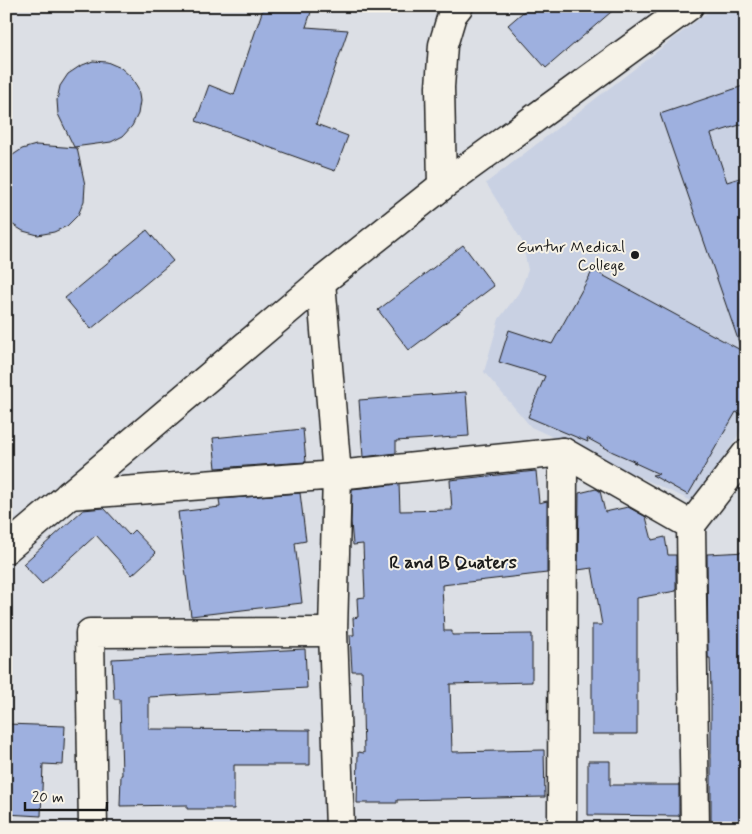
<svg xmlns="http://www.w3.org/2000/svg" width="752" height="834" font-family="Mynerve,sans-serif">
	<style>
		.built { fill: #c9d1e3 }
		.building { fill: #9eb0df; stroke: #1c1c1c }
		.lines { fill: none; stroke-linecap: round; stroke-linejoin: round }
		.street-casing { stroke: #1c1c1c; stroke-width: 31 }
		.secondary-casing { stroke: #1c1c1c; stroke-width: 31 }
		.street { stroke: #f7f3e8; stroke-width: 28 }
		.secondary { stroke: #f7f3e8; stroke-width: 28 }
		.poi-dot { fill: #1c1c1c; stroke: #f7f3e8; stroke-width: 2 }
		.labels { text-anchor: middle; stroke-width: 4; stroke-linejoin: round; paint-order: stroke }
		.poi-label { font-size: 16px; fill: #1c1c1c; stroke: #f7f3e8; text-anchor: end }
		.neighbourhood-label { font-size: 18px; font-weight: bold; fill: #1c1c1c; stroke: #f7f3e8 }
	</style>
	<rect width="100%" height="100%" fill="#dcdfe5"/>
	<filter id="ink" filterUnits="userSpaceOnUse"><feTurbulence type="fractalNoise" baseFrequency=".02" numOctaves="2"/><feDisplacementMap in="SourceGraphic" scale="10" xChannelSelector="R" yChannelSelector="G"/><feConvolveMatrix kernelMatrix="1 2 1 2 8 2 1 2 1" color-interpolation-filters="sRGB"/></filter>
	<g filter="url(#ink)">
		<path class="built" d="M716 6H746V428L744 427 694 502 531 427 484 372 499 319 520 291 528 270 522 241 486 183Z"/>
		<g class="building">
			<path d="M264 6H313L306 27 348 30 316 124 348 136 335 171 196 121 209 85 234 95Z"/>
			<path d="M530 6H618L546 68 508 25Z"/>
			<path d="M93 61 107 62 121 68 131 77 138 88 140 101 138 114 132 126 123 136 111 142 74 147 58 114 57 100 60 86 68 74 80 66Z"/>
			<path d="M746 85V123L711 134 727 182 746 176V350L742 351 660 114Z"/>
			<path d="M36 145 77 148 85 185 84 201 78 215 67 226 54 232 38 235 23 231 10 223 6 218V162L10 157 22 149Z"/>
			<path d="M147 230 173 261 91 329 65 298Z"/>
			<path d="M463 245 494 286 409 350 378 310Z"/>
			<path d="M593 270 746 353V417L736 412 688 495 652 475 659 474 633 462H636L613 452 587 438 588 442 528 417 545 376 499 362 509 330 552 344Z"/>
			<path d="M466 392 469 436 396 441V453L363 457 359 400Z"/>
			<path d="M303 429 306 462 216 468 213 438Z"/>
			<path d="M536 471 539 503 547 501V573L442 585 444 631H452V635L532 634V682L450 684 452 752 544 750 545 797 397 800V803H357L358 752 364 753 362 671H352L350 635H354L353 618 358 617 357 598 365 597 363 544 353 545 351 522 352 489 399 484 400 511 452 510 450 480Z"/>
			<path d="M596 489 600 491 605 512 628 507 646 517 652 540 665 537 668 555H676V591L637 598V734H592V625H602L592 568 578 570 579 493Z"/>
			<path d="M300 493 306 541 295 543 302 603 191 616 178 512 220 507 219 499Z"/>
			<path d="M104 508 129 535 134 530 156 553 132 575 96 535 42 584 23 564 83 510Z"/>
			<path d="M746 552V828H711V690L710 658H708L707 554Z"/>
			<path d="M305 649 307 688 149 697V729L310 730V765H234V809H187V805L120 806 121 775H122L120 699H114L112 659Z"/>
			<path d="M6 724 65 726 63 765 43 764 41 816 6 814Z"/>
			<path d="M588 761H610V785H679V816L588 815Z"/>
		</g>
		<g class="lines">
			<g class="street-casing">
				<g id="street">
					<path d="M442 186 440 87 443 45 452 15 459 6"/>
					<path d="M321 282 337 475 563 452 691 525 695 828"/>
					<path d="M69 495 337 475 333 632 340 828"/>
					<path d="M691 525 746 454"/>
					<path d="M93 828 90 633 333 632"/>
					<path d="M562 828 563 452"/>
				</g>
			</g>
			<g class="secondary-casing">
				<path id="secondary" d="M6 549 321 282 442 186 689 6"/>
			</g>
			<use href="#street" class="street"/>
			<use href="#secondary" class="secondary"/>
		</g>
	</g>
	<circle class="poi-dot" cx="635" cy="255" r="5"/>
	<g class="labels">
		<g class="poi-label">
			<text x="625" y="252">Guntur Medical<tspan x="625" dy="18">College</tspan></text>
		</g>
		<g class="neighbourhood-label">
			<text x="453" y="568">R and B Quaters</text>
		</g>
	</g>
	<rect width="752" height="834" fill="none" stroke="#f7f3e8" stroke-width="25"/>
	<rect x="12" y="12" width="727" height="809" fill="none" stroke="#1c1c1c" stroke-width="2" filter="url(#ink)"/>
	<path d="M25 802v8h82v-8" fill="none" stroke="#1c1c1c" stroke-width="2.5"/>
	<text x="32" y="802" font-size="15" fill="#1c1c1c" stroke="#f7f3e8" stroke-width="4" paint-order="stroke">20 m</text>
</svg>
